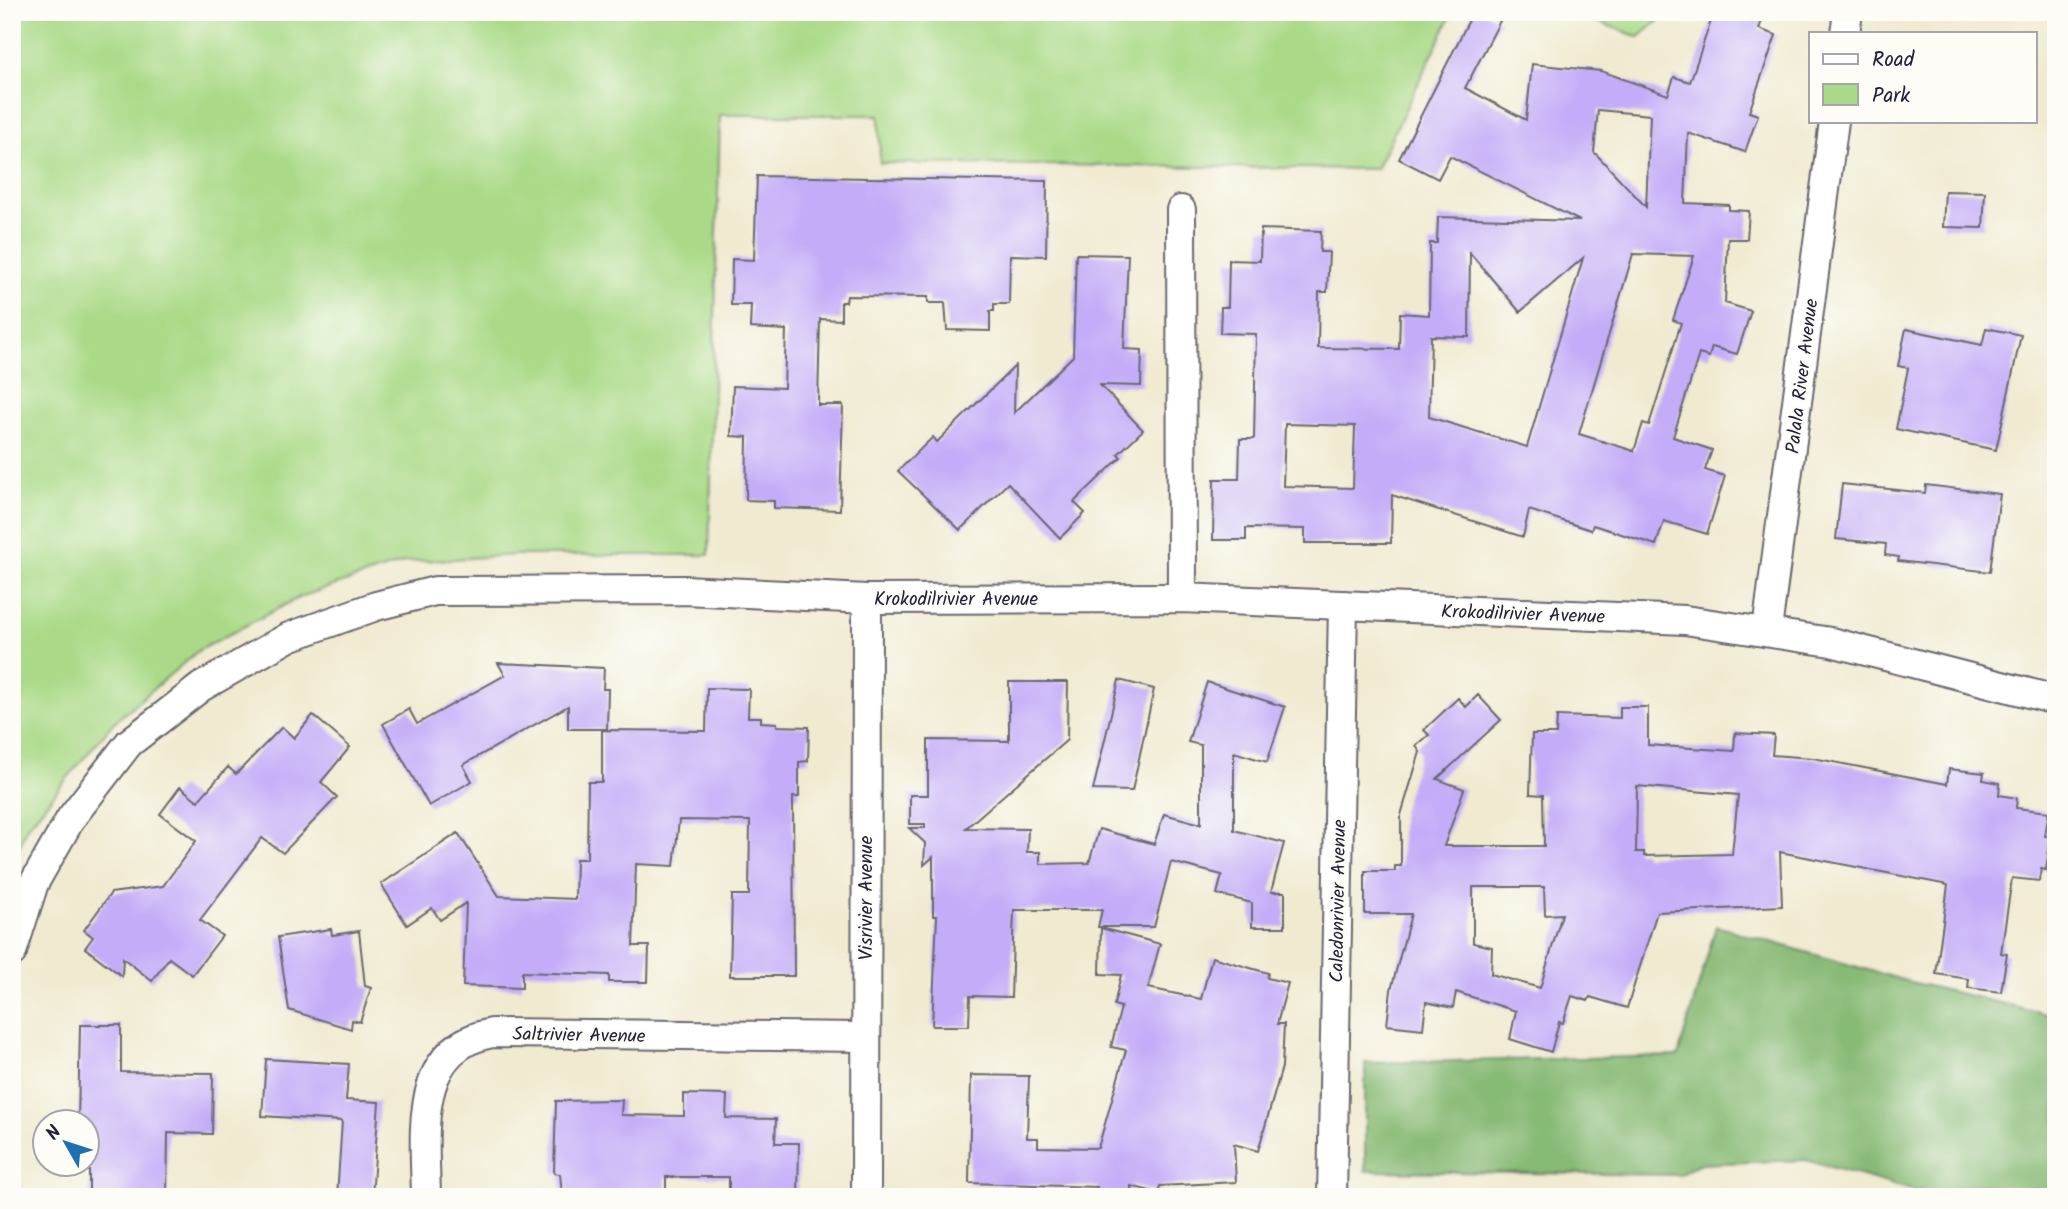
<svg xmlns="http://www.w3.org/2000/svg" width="2068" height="1209" font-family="Kalam,sans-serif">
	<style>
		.green { fill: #aada88; stroke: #667e62; stroke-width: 2 }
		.forest { fill: #87ba74; stroke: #546e58; stroke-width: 2 }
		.building { fill: #c3acf8; fill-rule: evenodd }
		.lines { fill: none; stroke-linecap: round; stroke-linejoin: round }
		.street-casing { stroke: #6a686f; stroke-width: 32 }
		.street { stroke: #fff; stroke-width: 28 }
		.labels { text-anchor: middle; stroke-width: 5; stroke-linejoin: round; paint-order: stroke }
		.street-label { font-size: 19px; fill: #22223b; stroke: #fdfcf7 }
	</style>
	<rect width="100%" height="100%" fill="#fdfcf7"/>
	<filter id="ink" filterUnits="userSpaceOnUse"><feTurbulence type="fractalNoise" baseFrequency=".0143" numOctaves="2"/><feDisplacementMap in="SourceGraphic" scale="14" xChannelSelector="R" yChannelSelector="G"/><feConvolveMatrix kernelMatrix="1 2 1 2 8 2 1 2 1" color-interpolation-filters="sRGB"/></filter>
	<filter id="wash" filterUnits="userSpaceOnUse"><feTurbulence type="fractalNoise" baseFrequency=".00686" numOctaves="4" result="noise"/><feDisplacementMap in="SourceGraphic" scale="28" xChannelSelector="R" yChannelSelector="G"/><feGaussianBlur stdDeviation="1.57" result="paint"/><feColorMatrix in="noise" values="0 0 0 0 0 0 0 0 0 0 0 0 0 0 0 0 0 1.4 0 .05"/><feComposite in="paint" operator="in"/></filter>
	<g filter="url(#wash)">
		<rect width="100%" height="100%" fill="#f0ead0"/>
		<g class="green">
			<path d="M12 12H1453L1376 169 880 163 879 115H720L709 555H516L405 562 300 597 199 650 113 723 26 828 12 869Z"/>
			<path d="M1572 12H1669L1639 37Z"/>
		</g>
		<path class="forest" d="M1716 926 1906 981 2056 1016V1197H1936L1806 1160 1698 1164 1679 1175 1365 1171V1063L1678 1056Z"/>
		<g id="blocks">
			<g class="building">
				<path d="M1473 12H1484L1500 21 1465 88 1526 120 1532 64 1601 71 1668 95 1674 77 1690 82 1714 12H1765L1759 29 1776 35 1749 112 1758 115 1745 152 1688 133 1685 203 1729 205V210L1749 211 1747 239H1728L1725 303 1751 311 1737 354 1712 347 1709 357 1699 354 1673 437 1712 450 1705 470 1725 476 1707 534 1664 521 1656 545 1593 525 1591 530 1529 510 1523 537 1392 495 1391 543H1305V529L1246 528V540H1213L1214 479H1239L1240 439H1254L1256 334 1220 333 1221 307H1228L1229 260 1260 261 1261 229 1321 231 1320 252H1329L1327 292H1319L1318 348 1399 349 1400 313 1429 315 1430 243H1437L1438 217 1580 221 1450 156 1438 179 1399 159ZM1598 110 1650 115 1646 207 1594 152ZM1470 253 1520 312 1583 258 1527 447 1429 417 1431 336 1469 337ZM1633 254 1694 256 1673 320 1681 323 1649 425 1643 423 1634 451 1579 434ZM1285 424 1355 426 1353 488 1283 486Z"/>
				<path d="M757 176 1047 181 1046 256 1010 255 1009 304H994V311H990V331L947 330 945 303H928V297L847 296 846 302H841V320L820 319 818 405H843L840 510 774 508V501L746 500 747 437 731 436 733 386 784 388 786 330 750 328 751 305H731L732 259 754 260Z"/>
				<path d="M1945 191 1985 192 1983 228 1943 227Z"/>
				<path d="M1076 254 1128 255 1124 349 1142 350 1141 386 1100 385 1143 430 1118 454 1121 457 1074 502 1085 513 1060 538 1008 483 960 530 898 471 933 437 937 442 1015 366 1014 413 1073 356Z"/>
				<path d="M1986 328 2021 335 1996 450 1896 429 1908 368 1898 366 1906 329 1982 345Z"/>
				<path d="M1842 484 1925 493 1926 485 2000 494 1990 572 1898 561 1899 557 1885 555 1886 544 1836 539Z"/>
				<path d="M498 663 604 668 603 689H608L607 729H568V706L463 765 472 781 429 806 383 724 409 709 417 724 505 675Z"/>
				<path d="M1119 680 1154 689 1132 791 1093 790Z"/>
				<path d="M1009 682H1068L1067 740 966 828 1028 829 1027 852H1040V864L1089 863 1099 829 1154 844 1164 814 1201 824V745L1188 742 1207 682 1285 707 1267 762 1234 752V830L1284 843 1271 892H1285V927H1252V903L1217 894 1222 875 1171 862 1154 927H1098L1102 910H1014L1011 997 970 996 969 1026H932L937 916H933V857L924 865 925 843 909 828H925V824H910V795H928V740L1009 741Z"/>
				<path d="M707 688 749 689 748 717H761V722L777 723V726L809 727 808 761 799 762V797H793L794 976H730L732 895H749L750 821 679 820 674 866 636 864 633 946H649L648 982H609V975L522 972V988L463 986 466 903 440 920 432 908 407 925 381 884 458 833 499 896 575 899 576 859H587L588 782H602V730L706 731Z"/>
				<path d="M1478 695 1501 720 1437 779 1464 789 1444 846H1544L1543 795 1530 794 1532 734H1556L1557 716 1620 718V707H1648V745L1734 751 1735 733 1774 735 1772 755 1813 758 1947 784 1949 769 1984 773 1983 780 2000 783 1999 795 2017 798 2016 808 2049 812 2045 836 2051 837 2046 870 2041 869 2039 881 2012 878 2001 953 2007 954 2001 992 1968 988 1969 979 1936 974 1948 885 1780 852 1782 906 1657 912 1627 1008 1590 997 1588 1001 1572 996 1563 1023 1559 1022 1551 1052 1510 1039 1516 1011 1456 992 1453 1008 1426 1002 1423 1029 1387 1025 1391 990 1411 914H1365V871H1395V866H1401V815L1420 752 1416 746 1429 735 1424 730 1458 698 1466 707ZM1637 786 1738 795 1732 854 1644 856V852H1636ZM1473 887H1544L1545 915 1562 914 1540 988 1491 974 1492 947 1473 943Z"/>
				<path d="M313 715 350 747 321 782 337 797 283 853 262 838 200 920 222 936 192 975 169 958 152 981 123 958 122 976 85 948 93 937 84 930 111 893 163 886 196 841 160 814 180 787 198 801 228 767 236 774 282 727 294 738Z"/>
				<path d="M1101 928 1160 944 1148 988 1201 999 1212 957 1268 973 1267 978 1288 983 1277 1024H1284L1282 1067 1258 1151 1234 1144 1236 1182 1160 1186 1158 1193 1131 1186V1197H1097V1187L969 1183 971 1075 1029 1076 1027 1138H1038V1147L1098 1148 1126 1050 1111 1047 1121 1007 1114 1005 1121 975 1100 974Z"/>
				<path d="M331 929 332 935 359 931 365 986 371 988 360 1022 352 1020 351 1029 289 1010 278 937Z"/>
				<path d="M80 1025H121V1072L213 1073 212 1134 168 1133 167 1197H89V1132L88 1122H78Z"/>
				<path d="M266 1059 349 1064 346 1100 379 1102 372 1197H337L342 1121 262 1116Z"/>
				<path d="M684 1094 727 1095 726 1118 776 1119 775 1143H799L798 1197H740V1191H729V1177H666V1197L562 1194 560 1174 554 1173 556 1101 622 1100 621 1115 684 1116Z"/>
			</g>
		</g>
	</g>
	<g filter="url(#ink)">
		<use href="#blocks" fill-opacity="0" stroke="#6a686f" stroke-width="2"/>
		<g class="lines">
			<g class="street-casing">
				<g id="street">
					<path d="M1845 33 1848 12"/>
					<path d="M1181 210 1182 598"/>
					<path d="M1767 630 1834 121"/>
					<path d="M12 952 34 883 71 818 129 743 201 687 289 637 376 606 435 591 684 590 867 599 1182 598 1685 620 1831 642 2056 700"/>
					<path d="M426 1197C425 1134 412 1048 492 1033L864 1037"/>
					<path d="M866 1197 867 599"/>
					<path d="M1332 1197 1343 605"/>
				</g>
			</g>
			<use href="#street" class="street"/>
		</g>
	</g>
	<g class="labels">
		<g class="street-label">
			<text transform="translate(1801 376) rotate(-83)" y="7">Palala River Avenue</text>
			<text x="956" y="605">Krokodilrivier Avenue</text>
			<text transform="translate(1523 613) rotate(2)" y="7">Krokodilrivier Avenue</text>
			<text transform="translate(865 898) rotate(-90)" y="7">Visrivier Avenue</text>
			<text transform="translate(1337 901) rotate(-89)" y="7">Caledonrivier Avenue</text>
			<text transform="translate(579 1034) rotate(1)" y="7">Saltrivier Avenue</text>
		</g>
	</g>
	<rect width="2068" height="1209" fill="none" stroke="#fdfcf7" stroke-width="42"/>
	<rect x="1809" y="32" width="228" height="91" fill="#fdfcf7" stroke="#a5a5ac" stroke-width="2"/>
	<rect x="1823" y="54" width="35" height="10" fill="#ffffff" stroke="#a5a5ac" stroke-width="2"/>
	<text x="1872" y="66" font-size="21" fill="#22223b">Road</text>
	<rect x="1823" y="84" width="35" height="21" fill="#aada88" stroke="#a5a5ac" stroke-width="2"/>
	<text x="1872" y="102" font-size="21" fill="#22223b">Park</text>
	<g transform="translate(66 1143) rotate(309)"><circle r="33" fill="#fdfcf7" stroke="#a5a5ac" stroke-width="2"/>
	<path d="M0-5L12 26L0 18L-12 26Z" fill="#1f6fb2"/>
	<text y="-10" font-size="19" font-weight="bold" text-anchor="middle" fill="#22223b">N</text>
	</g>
</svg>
